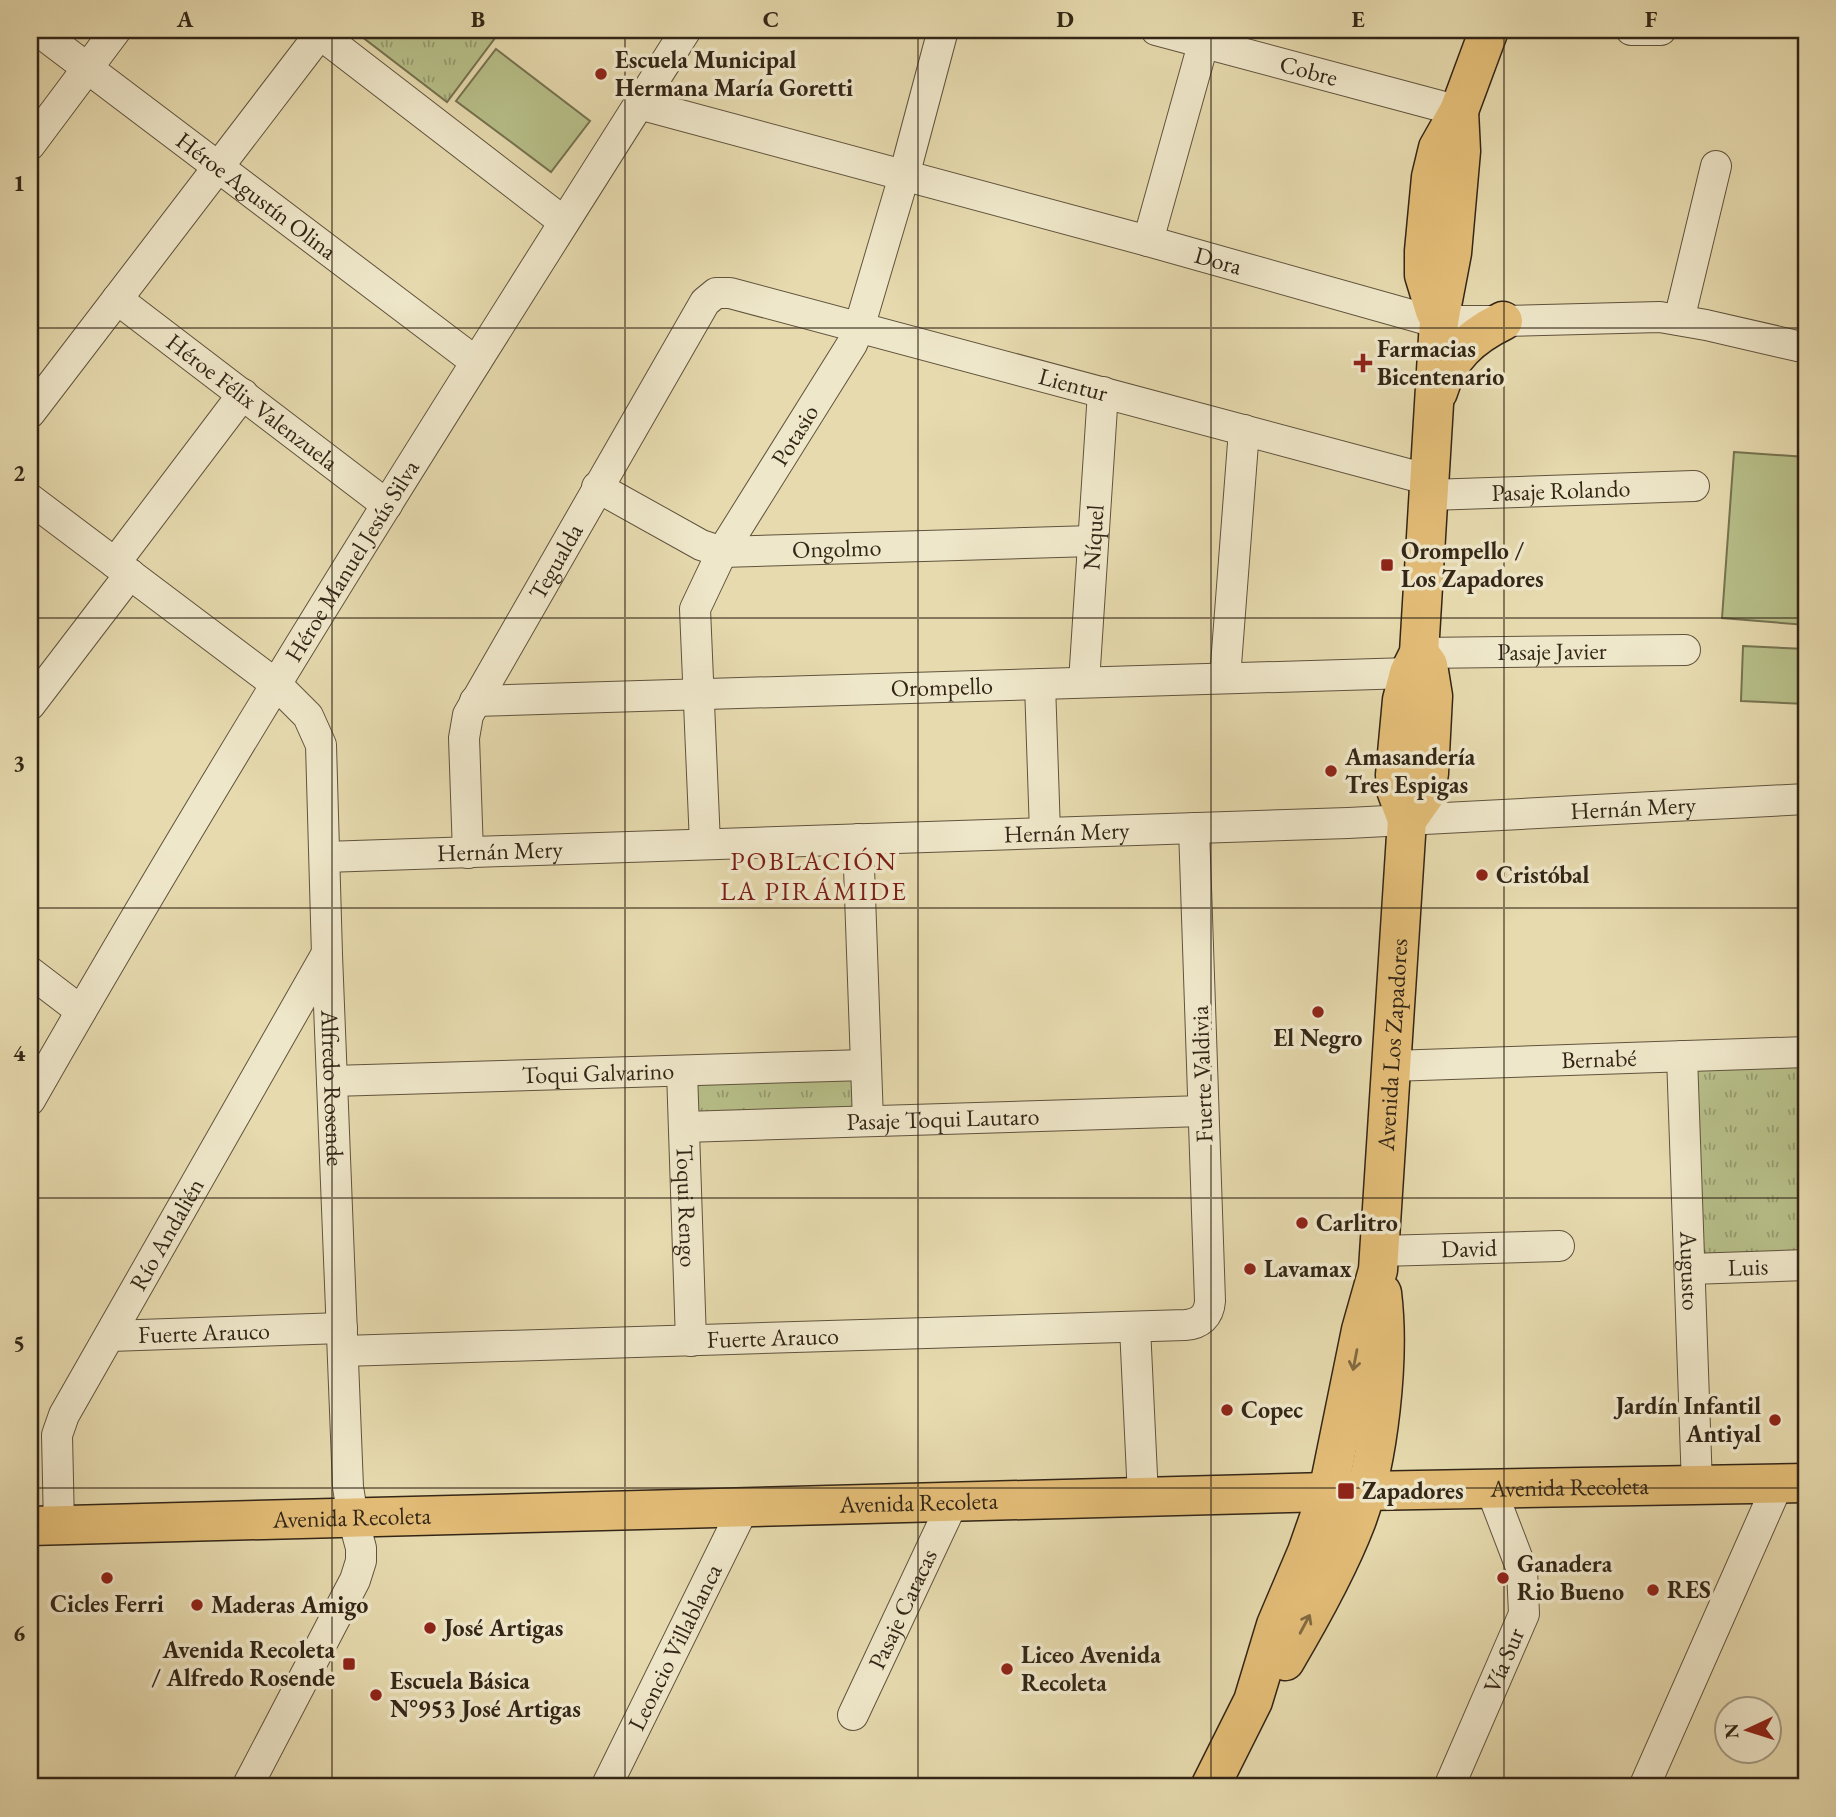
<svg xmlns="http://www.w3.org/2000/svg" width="1836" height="1817" font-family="'EB Garamond',serif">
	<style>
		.grass { fill: url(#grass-tufts); stroke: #757250; stroke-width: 2 }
		.garden { fill: #b7bf89; stroke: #757250; stroke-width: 2 }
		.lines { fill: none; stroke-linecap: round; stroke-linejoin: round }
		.minor-casing { stroke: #60533d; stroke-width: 32 }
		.major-casing { stroke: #332617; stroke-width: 41 }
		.minor { stroke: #efe7ca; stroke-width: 30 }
		.major { stroke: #e3bd77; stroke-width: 38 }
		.oneway { stroke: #826a42 }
		.grid { fill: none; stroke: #332617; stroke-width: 2; stroke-opacity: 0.55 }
		.poi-dot { fill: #8f2418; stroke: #efe7ca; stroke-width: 2.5 }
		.labels { text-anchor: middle; stroke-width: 7; stroke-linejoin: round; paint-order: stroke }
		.poi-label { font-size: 24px; font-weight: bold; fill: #332617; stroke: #efe7ca; text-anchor: start }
		.street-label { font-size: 24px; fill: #332617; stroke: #efe7ca }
		.neighbourhood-label { font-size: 26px; letter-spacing: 2px; fill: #7a1f14; stroke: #efe7ca }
		.neatline { fill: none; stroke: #332617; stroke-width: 2.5 }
		.grid-label { font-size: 23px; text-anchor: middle; font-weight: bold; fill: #332617 }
	</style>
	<defs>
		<pattern id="grass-tufts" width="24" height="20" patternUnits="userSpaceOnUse" patternTransform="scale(1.75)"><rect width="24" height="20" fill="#b7bf89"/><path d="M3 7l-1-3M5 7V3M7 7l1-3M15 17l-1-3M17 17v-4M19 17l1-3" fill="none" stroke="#959b6f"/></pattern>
	</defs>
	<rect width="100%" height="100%" fill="#e6daae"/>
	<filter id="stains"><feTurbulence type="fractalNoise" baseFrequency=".00286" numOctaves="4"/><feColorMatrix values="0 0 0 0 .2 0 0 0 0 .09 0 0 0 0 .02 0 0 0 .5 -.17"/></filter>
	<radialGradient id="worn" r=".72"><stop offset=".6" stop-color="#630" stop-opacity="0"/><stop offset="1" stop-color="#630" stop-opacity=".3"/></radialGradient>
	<g class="grass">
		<path d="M353 30H501L447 102Z"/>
		<path d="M1806 1063V1260L1700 1265 1691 1069Z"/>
		<path d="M854 1076 855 1107 701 1118 689 1110 688 1081Z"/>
	</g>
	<g class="garden">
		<path d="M496 49 590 121 551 172 456 101Z"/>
		<path d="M1734 452 1806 457V625L1722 618Z"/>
		<path d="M1743 646 1806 649V704L1741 701Z"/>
	</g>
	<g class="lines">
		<g class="minor-casing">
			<g id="minor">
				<path id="s1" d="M37 30 476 362"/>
				<path id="s2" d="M1156 30 1459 111"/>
				<path d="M1631 30H1661"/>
				<path d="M320 34 564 222"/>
				<path id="s3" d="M639 104 1148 241 1425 319 1439 321H1503L1660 317 1706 325 1806 348"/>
				<path d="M30 145 116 30"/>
				<path d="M1148 241 1207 30"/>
				<path id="s4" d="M117 299 387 505"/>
				<path d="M1679 320 1716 166"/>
				<path d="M30 413 323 30"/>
				<path id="s5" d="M597 487 701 545 722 552 1093 541"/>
				<path id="s6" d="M1430 495 1694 486"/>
				<path id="s7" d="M30 499 277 685 308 716 321 745 327 955 348 1487 353 1518 361 1548V1561L355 1580 247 1787"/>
				<path d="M115 563 243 394"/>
				<path id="s8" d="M1419 653 1685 650"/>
				<path d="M1225 678 1244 430"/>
				<path id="s9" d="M1084 682 1103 392"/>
				<path d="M1040 684 1045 833"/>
				<path id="s10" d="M475 701 1409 673"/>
				<path d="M30 705 130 574"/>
				<path d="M858 839 868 1121"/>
				<path id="s11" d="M705 844 695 609 722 552 852 344 859 328 904 176 943 30"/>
				<path id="s12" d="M468 853 464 738 468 715 705 302 716 293H730L1430 480"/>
				<path id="s13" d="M325 857 1348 823 1806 799"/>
				<path d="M30 972 81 1011"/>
				<path id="s14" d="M1682 1056 1697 1486"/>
				<path id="s15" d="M1391 1066 1806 1052"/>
				<path id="s16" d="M682 1071 691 1341"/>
				<path id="s17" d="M332 1081 866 1065"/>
				<path id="s18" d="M30 1100C237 737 462 383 686 30"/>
				<path id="s19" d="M684 1127 1203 1111"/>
				<path id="s20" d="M1380 1251 1559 1246"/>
				<path id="s21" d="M1690 1269 1806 1265"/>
				<path d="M1135 1327 1143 1497"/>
				<path id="s22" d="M110 1336 342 1328"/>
				<path id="s23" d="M343 1351 1185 1325C1200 1324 1209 1316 1210 1301L1194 828"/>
				<path id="s24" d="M59 1526 57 1435 64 1415 326 955"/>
				<path id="s25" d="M853 1715 953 1502"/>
				<path id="s26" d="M606 1787 744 1507"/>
				<path id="s27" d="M1449 1787 1524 1614 1522 1570 1491 1489"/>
				<path d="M1644 1787 1778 1484"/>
			</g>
		</g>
		<g class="major-casing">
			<g id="major">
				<path d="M1435 311 1424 275V251L1431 177 1438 148 1459 111 1489 30"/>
				<path d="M1438 392C1448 357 1472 336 1503 321"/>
				<path d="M1407 820 1426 793 1429 773 1433 696 1428 665 1419 653"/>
				<path id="s28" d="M30 1526 1365 1491 1806 1483"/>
				<path d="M1285 1661C1311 1617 1338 1569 1356 1522 1379 1461 1390 1358 1382 1293"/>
				<path id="s29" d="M1210 1787 1253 1701 1276 1625 1307 1552 1328 1492 1361 1330 1378 1270 1407 820 1396 790 1395 775 1402 700 1409 673 1419 653 1439 321 1452 253 1461 151 1459 111"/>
			</g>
		</g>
		<use href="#minor" class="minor"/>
		<use href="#major" class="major"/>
	</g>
	<defs><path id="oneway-shaft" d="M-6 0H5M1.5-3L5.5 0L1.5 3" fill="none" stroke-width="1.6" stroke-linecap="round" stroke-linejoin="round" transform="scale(1.75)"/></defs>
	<g class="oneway">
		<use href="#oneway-shaft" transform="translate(1355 1360) rotate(101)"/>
		<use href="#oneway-shaft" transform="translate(1305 1624) rotate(-62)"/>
	</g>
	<path class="grid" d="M332 30V1787M625 30V1787M918 30V1787M1211 30V1787M1504 30V1787M30 328H1806M30 618H1806M30 908H1806M30 1198H1806M30 1488H1806"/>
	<g class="poi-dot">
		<circle cx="601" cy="74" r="7"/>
		<path d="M1359.5 352.5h7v7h7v7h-7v7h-7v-7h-7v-7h7z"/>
		<rect x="1380" y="558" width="14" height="14" rx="3.5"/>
		<circle cx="1331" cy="771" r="7"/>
		<circle cx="1482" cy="875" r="7"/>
		<circle cx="1318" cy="1012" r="7"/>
		<circle cx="1302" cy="1223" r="7"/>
		<circle cx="1250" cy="1269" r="7"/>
		<circle cx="1227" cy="1410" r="7"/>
		<circle cx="1775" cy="1420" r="7"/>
		<rect x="1337" y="1482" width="18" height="18" rx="3.5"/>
		<circle cx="107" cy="1578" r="7"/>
		<circle cx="1503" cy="1578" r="7"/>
		<circle cx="1653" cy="1590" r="7"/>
		<circle cx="197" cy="1605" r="7"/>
		<circle cx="430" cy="1628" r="7"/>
		<rect x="342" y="1657" width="14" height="14" rx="3.5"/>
		<circle cx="1007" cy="1669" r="7"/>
		<circle cx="376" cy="1695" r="7"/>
	</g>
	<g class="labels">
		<g class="poi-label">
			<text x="615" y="68">Escuela Municipal<tspan x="615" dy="28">Hermana María Goretti</tspan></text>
			<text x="1377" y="357">Farmacias<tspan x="1377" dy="28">Bicentenario</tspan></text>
			<text x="1401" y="559">Orompello /<tspan x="1401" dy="28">Los Zapadores</tspan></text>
			<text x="1345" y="765">Amasandería<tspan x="1345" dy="28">Tres Espigas</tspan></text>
			<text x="1496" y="883">Cristóbal</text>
			<text x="1318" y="1046" text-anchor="middle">El Negro</text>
			<text x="1316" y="1231">Carlitro</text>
			<text x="1264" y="1277">Lavamax</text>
			<text x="1761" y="1414" text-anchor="end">Jardín Infantil<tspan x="1761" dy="28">Antiyal</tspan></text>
			<text x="1241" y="1418">Copec</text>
			<text x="1362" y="1499">Zapadores</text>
			<text x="1517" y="1572">Ganadera<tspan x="1517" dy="28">Rio Bueno</tspan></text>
			<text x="1667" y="1598">RES</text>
			<text x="107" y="1612" text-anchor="middle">Cicles Ferri</text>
			<text x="211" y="1613">Maderas Amigo</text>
			<text x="444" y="1636">José Artigas</text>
			<text x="335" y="1658" text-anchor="end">Avenida Recoleta<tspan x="335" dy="28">/ Alfredo Rosende</tspan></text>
			<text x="1021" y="1663">Liceo Avenida<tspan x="1021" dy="28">Recoleta</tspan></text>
			<text x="390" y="1689">Escuela Básica<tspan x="390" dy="28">N°953 José Artigas</tspan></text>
		</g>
		<g class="street-label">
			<text dy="8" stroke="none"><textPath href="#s2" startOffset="158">Cobre</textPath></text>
			<text dy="8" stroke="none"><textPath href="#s1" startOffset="275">Héroe Agustín Olina</textPath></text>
			<text dy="8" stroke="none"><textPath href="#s3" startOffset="600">Dora</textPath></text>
			<text dy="8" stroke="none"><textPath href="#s12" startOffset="998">Lientur</textPath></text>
			<text dy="8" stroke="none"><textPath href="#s4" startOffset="170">Héroe Félix Valenzuela</textPath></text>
			<text dy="8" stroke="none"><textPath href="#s11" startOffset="436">Potasio</textPath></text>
			<text dy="8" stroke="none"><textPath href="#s6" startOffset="131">Pasaje Rolando</textPath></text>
			<text dy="8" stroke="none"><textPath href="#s9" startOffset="145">Níquel</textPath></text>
			<text dy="8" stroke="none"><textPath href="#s5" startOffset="256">Ongolmo</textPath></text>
			<text dy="8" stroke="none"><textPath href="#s12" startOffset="315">Tegualda</textPath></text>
			<text dy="8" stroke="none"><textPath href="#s18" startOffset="628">Héroe Manuel Jesús Silva</textPath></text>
			<text dy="8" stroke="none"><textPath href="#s8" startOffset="133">Pasaje Javier</textPath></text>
			<text dy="8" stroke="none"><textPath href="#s10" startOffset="467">Orompello</textPath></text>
			<text dy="8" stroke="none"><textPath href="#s13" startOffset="1309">Hernán Mery</textPath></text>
			<text dy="8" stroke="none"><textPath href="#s13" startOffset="742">Hernán Mery</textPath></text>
			<text dy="8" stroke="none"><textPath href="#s13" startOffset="175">Hernán Mery</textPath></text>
			<text dy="8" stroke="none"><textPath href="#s29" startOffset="772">Avenida Los Zapadores</textPath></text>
			<text dy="8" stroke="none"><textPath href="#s15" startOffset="208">Bernabé</textPath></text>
			<text dy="8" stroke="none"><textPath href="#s17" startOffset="266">Toqui Galvarino</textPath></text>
			<text transform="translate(1202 1074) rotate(-92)" y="8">Fuerte Valdivia</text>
			<text dy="8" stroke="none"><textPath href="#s7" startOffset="728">Alfredo Rosende</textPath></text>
			<text dy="8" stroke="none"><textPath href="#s19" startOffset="259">Pasaje Toqui Lautaro</textPath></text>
			<text dy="8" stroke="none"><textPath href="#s16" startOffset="135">Toqui Rengo</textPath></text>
			<text dy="8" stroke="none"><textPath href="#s24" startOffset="320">Río Andalién</textPath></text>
			<text dy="8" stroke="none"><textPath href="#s20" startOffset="89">David</textPath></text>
			<text dy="8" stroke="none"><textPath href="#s21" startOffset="58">Luis</textPath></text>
			<text dy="8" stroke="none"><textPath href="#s14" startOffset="215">Augusto</textPath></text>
			<text dy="8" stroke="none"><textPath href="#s22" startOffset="94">Fuerte Arauco</textPath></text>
			<text dy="8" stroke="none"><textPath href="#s23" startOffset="430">Fuerte Arauco</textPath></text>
			<text dy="8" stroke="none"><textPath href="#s28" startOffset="1540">Avenida Recoleta</textPath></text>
			<text dy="8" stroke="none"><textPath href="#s28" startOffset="889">Avenida Recoleta</textPath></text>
			<text dy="8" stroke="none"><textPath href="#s28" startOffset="322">Avenida Recoleta</textPath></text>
			<text dy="8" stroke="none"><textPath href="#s25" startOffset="117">Pasaje Caracas</textPath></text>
			<text dy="8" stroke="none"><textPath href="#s26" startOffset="156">Leoncio Villablanca</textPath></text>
			<text dy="8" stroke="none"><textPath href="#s27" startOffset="138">Vía Sur</textPath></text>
		</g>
		<g class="neighbourhood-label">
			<text x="814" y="870">POBLACIÓN<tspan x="814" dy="30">LA PIRÁMIDE</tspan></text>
		</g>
	</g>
	<rect width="1836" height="1817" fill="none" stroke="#e6daae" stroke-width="77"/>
	<g transform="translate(1748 1730) rotate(266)"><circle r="33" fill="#efe7ca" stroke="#a49a82" stroke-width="2"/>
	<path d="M0-5L12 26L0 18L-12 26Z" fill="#8f2418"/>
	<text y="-10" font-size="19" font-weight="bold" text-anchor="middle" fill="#332617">N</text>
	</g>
	<rect x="38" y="38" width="1760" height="1740" class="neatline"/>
	<g class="grid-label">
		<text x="185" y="27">A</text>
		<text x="478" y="27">B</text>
		<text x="771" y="27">C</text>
		<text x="1065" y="27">D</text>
		<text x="1358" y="27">E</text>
		<text x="1651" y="27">F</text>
		<text x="19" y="191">1</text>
		<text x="19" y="481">2</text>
		<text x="19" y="771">3</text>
		<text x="19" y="1061">4</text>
		<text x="19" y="1351">5</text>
		<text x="19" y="1641">6</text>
	</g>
	<rect width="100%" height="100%" filter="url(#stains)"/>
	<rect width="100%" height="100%" fill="url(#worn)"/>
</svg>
